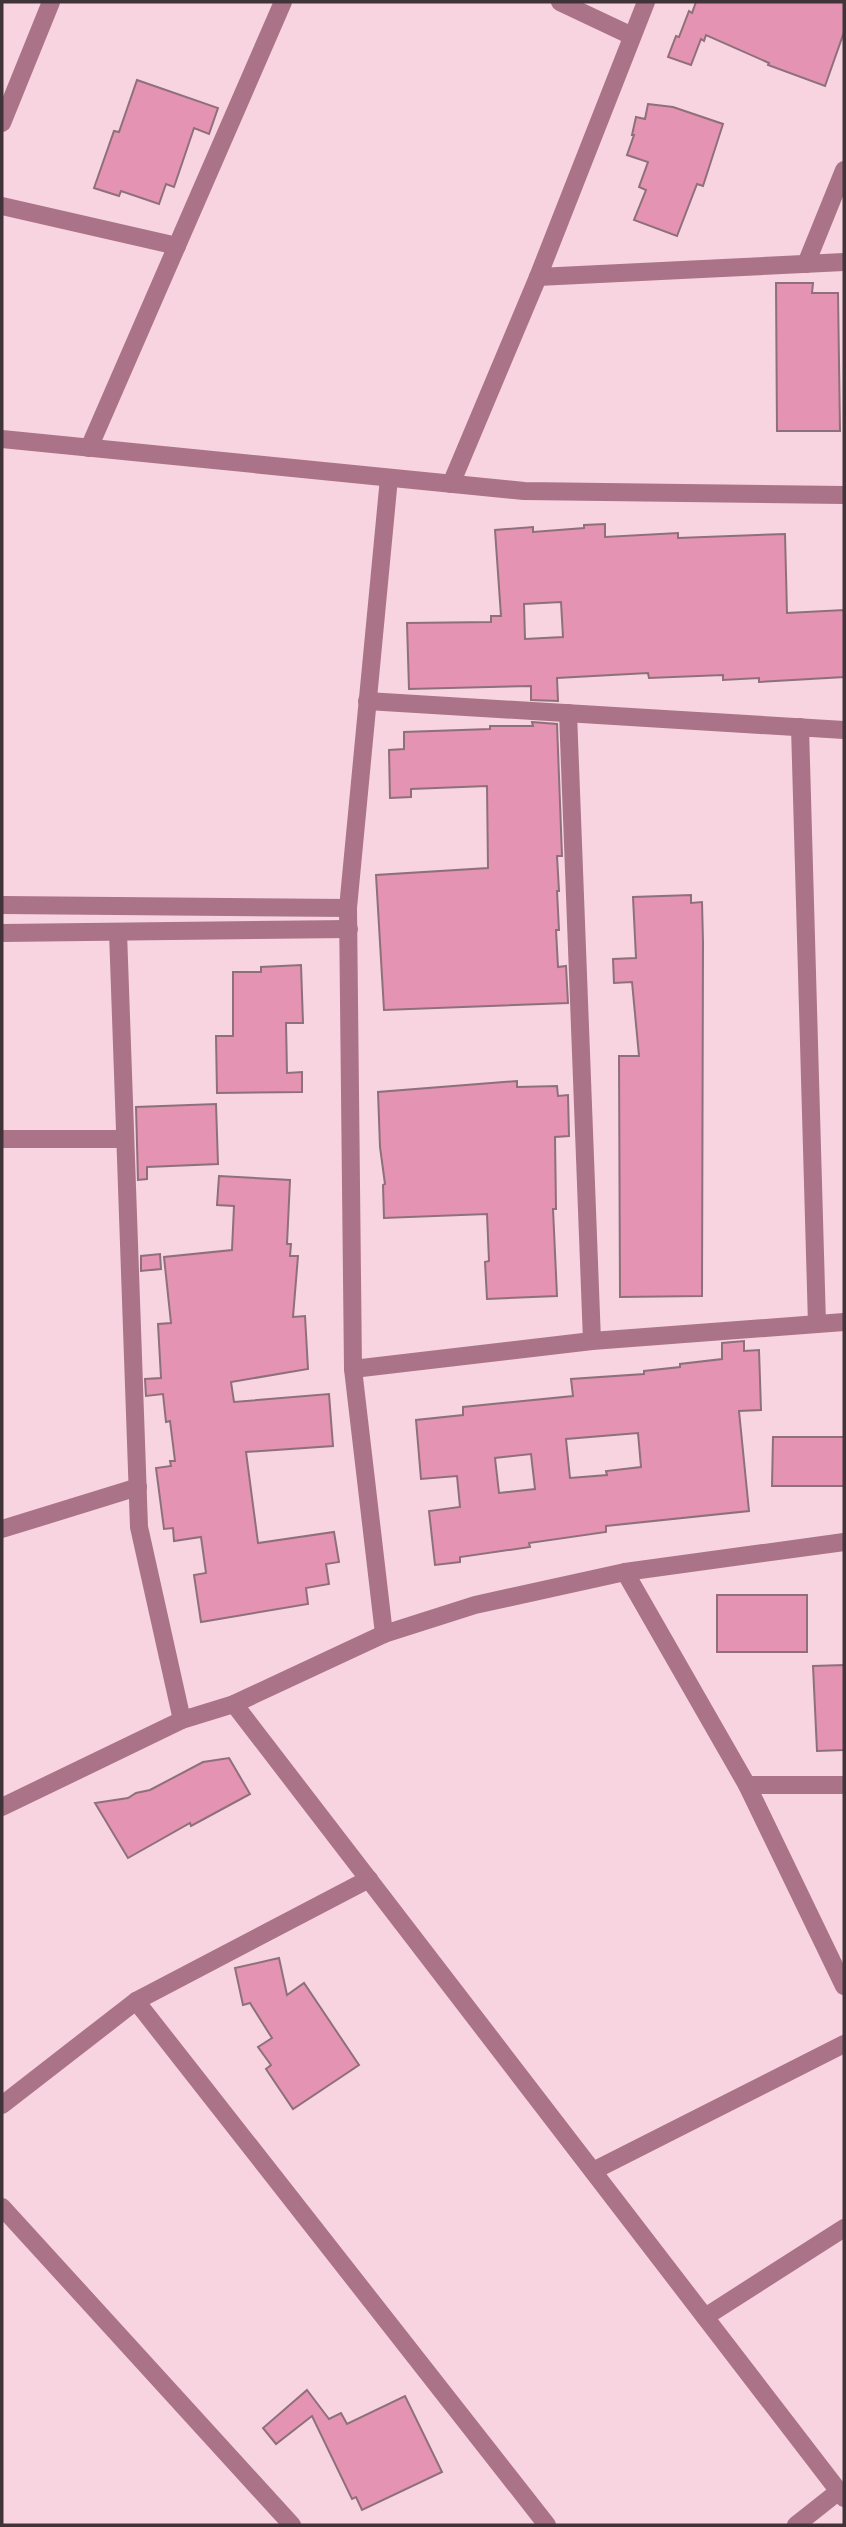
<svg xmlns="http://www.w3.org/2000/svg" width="846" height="2527" font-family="Cabin,sans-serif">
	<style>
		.building { fill: #e493b2; stroke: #8e707a; stroke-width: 2; fill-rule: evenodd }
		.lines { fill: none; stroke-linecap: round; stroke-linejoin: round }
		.minor { stroke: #aa7387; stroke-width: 18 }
	</style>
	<rect width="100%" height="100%" fill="#f7d4e0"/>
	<g class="building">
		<path d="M696 2H844V32L825 86 768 65 769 63 706 35 704 41 701 39 691 65 668 57 676 36 679 37 689 11 692 13Z"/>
		<path d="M137 80 218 108 209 134 194 128 174 187 166 184 159 204 121 191 119 196 94 188 114 131 119 132Z"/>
		<path d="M648 104 673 107 723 124 703 186 697 184 677 236 634 220 646 190 639 187 648 162 627 155 634 135H632L636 117 645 119Z"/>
		<path d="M776 283H813L812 293H838L840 431H777Z"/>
		<path d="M605 524V537L678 533V538L785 534 787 613 844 610V677L759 682V678L723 680V675L649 678 648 673 557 678 558 701 531 700V686L409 689 407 623 491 622V616H501L495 530 533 527V532L584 528V525ZM561 602 563 637 525 639 524 604Z"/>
		<path d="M532 722 557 724 562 856H557L559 891H557L559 930H556L558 967 566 966 568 1003 384 1010 376 875 488 868 487 786 411 789V797L390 798 389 750 404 749V732L490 729V726H533Z"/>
		<path d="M691 895V903L702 902 703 942 702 1296 620 1297 619 1056H639L632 982 614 983 613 959 636 958 633 897Z"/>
		<path d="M301 965 303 1023H286L287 1073 302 1072V1092L217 1093 216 1036H233V972H261V967Z"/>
		<path d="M517 1081V1087L557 1086 558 1096 568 1095 569 1136 555 1137 556 1209H553L557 1296 487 1299 485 1262 489 1261 487 1214 384 1218 383 1185 385 1184 380 1147 378 1092Z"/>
		<path d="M216 1104 218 1164 147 1167V1179L138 1180 136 1107Z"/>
		<path d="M219 1176 290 1180 287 1244H291L290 1256H298L293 1317 305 1316 308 1369 231 1382 234 1402 329 1394 333 1446 246 1452 258 1543 334 1532 339 1562 326 1564 329 1584 306 1588 308 1604 201 1622 194 1575 206 1573 201 1537 174 1541 173 1528 164 1529 156 1468 171 1466 170 1461H175L170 1421 166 1422 163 1394 146 1396 145 1379 161 1378 158 1324 171 1323 164 1257 232 1250 234 1206 217 1205Z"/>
		<path d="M160 1254 161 1269 141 1271V1256Z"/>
		<path d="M744 1341V1351L759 1350 761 1410 739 1411 749 1511 606 1526V1532L529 1543 530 1547 460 1557V1562L435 1565 429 1511 460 1507 457 1476 421 1479 416 1420 463 1415V1407L573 1396 571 1379 644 1374V1371L680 1367V1364L722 1359V1343ZM638 1433 641 1467 606 1471 607 1475 570 1478 566 1439ZM531 1454 535 1489 499 1493 495 1458Z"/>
		<path d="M773 1437H844V1486H772Z"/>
		<rect x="717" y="1595" width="90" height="57"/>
		<path d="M844 1665V1750L817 1751 813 1666Z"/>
		<path d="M229 1758 250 1794 191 1826 190 1823 128 1858 95 1803 128 1798 136 1793 150 1790 203 1762Z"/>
		<path d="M279 1958 287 1995 304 1983 359 2065 293 2109 266 2069 271 2065 258 2047 272 2038 250 2003 243 2005 235 1968Z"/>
		<path d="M307 2390 329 2419 341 2413 347 2424 405 2396 442 2472 362 2510 356 2497 352 2499 312 2416 276 2444 263 2428Z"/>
	</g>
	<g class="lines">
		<g class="minor">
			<path d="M560 2 632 36"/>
			<path d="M2 123 51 2"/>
			<path d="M2 206 177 246"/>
			<path d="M806 264 844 170"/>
			<path d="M538 277 844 262"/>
			<path d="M2 439 524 491 844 495"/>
			<path d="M89 448 283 2"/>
			<path d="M451 484 538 277 646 2"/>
			<path d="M367 701 844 730"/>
			<path d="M568 713 592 1341"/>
			<path d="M800 727 817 1324"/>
			<path d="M2 905 348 908"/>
			<path d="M118 932 139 1527 182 1720"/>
			<path d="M2 933 349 929"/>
			<path d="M2 1139H125"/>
			<path d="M353 1369 592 1341 844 1322"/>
			<path d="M2 1529 138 1487"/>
			<path d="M625 1572 747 1785 844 1986"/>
			<path d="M384 1634 353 1369 348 908 389 478"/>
			<path d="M234 1704 844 2498"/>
			<path d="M747 1785H844"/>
			<path d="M2 1807 182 1720 234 1704 384 1634 475 1605 625 1572 844 1542"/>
			<path d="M136 2001 547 2525"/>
			<path d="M2 2105 136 2001 369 1879"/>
			<path d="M593 2171 844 2044"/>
			<path d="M2 2207 292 2525"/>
			<path d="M705 2317 844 2228"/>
			<path d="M796 2525 839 2491"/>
		</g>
	</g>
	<rect width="846" height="2527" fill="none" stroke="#413439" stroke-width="7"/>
</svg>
